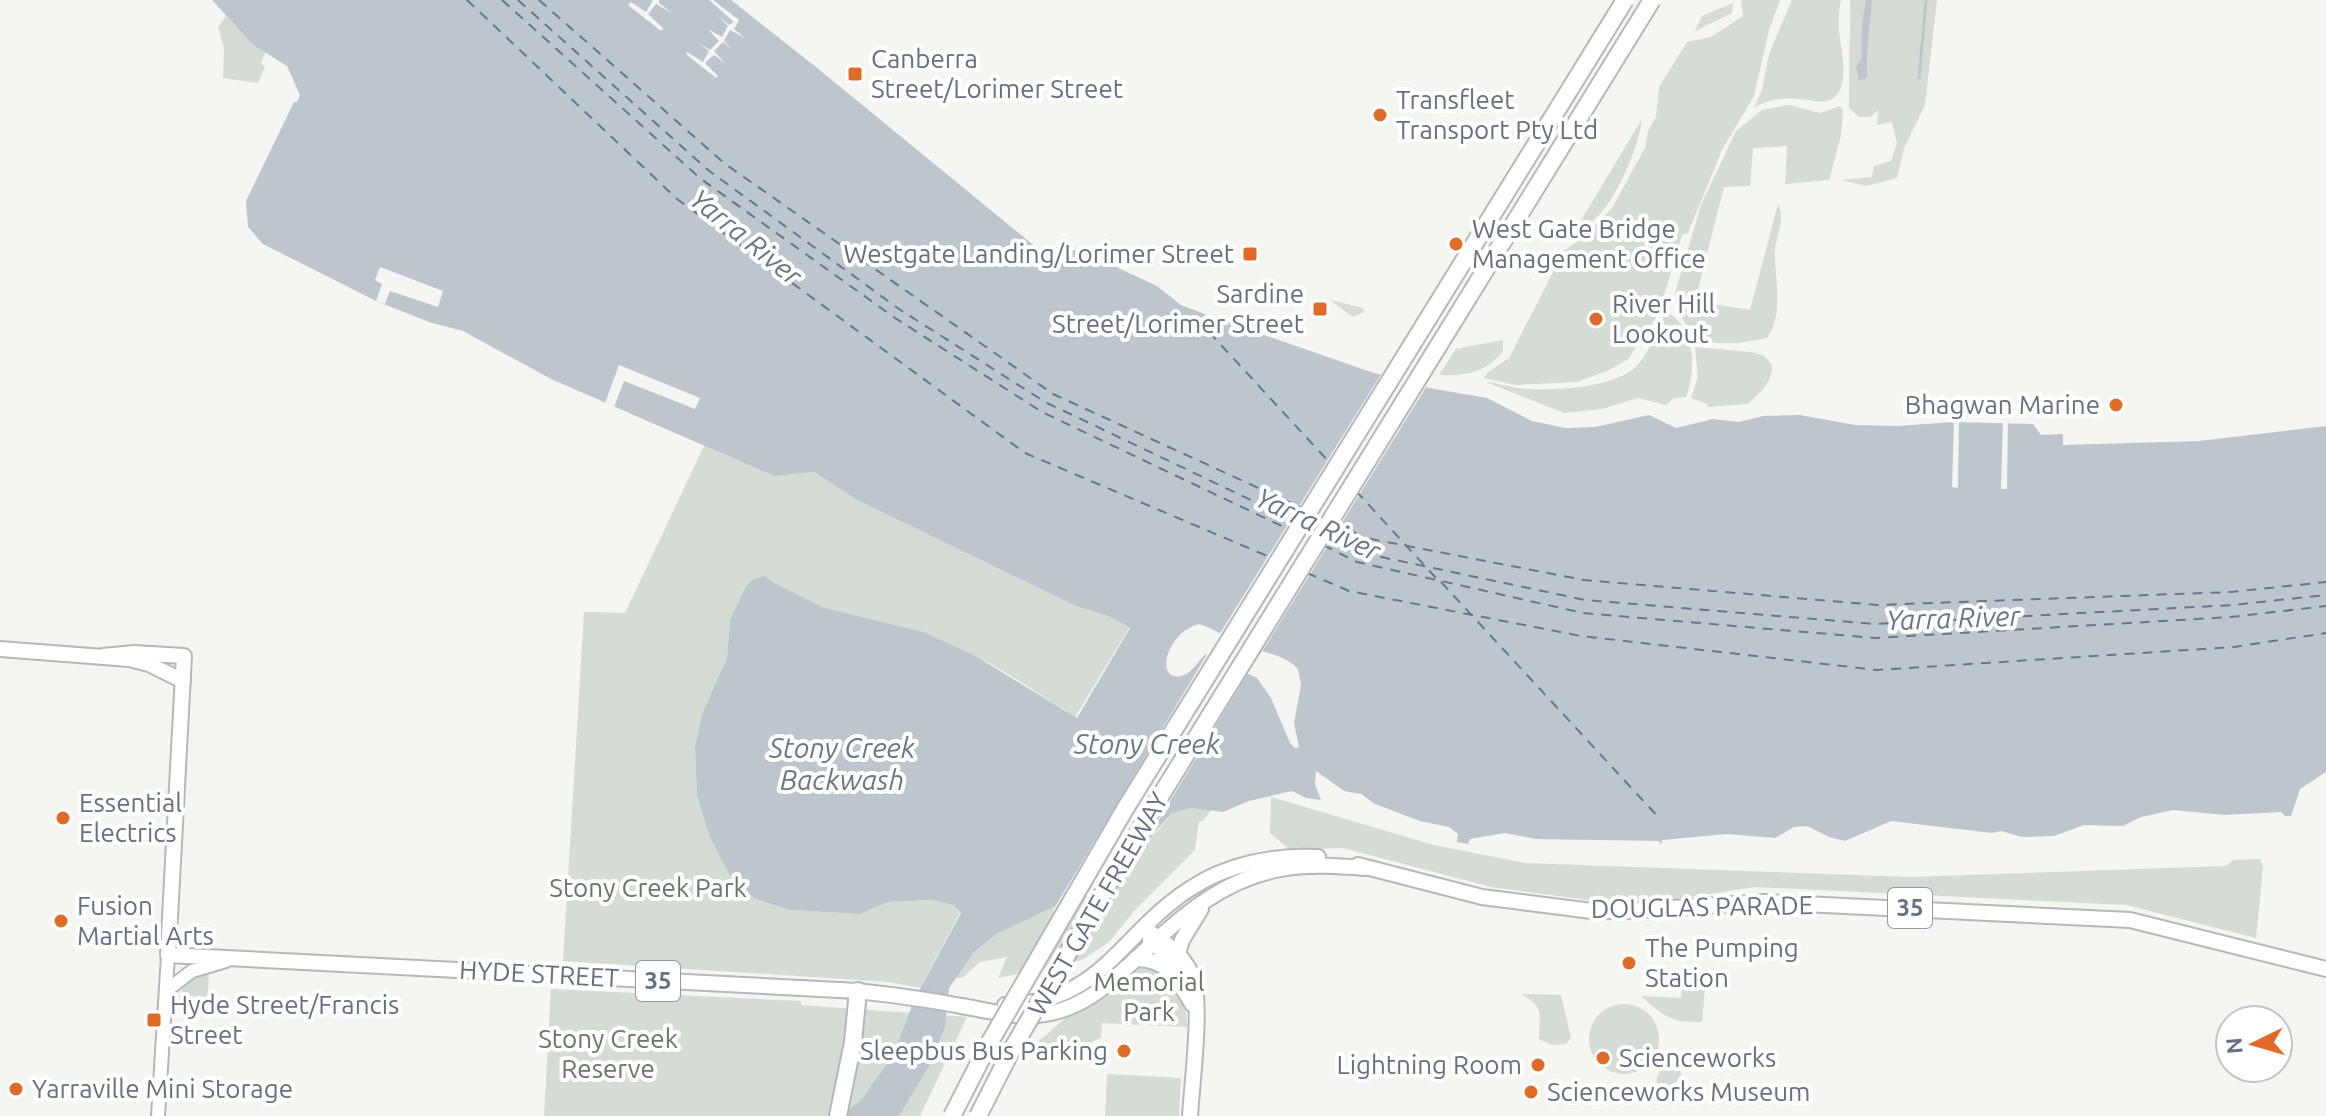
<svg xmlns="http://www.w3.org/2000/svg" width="2326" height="1116" font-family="Ubuntu,sans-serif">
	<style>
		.green { fill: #d5dcd3 }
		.water { fill: #bec6cd; fill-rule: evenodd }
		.pier { fill: #f5f5f1 }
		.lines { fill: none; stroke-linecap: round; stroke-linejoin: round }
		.stream { stroke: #bec6cd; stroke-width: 3 }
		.ferry { stroke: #657986; stroke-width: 2; stroke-dasharray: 10 8; stroke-linecap: butt }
		.secondary-casing { stroke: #b4b8be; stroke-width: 16 }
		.primary-casing { stroke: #b5b8bd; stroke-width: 18 }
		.highway-casing { stroke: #b5b7bb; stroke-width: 20 }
		.secondary { stroke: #fff; stroke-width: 12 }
		.primary { stroke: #fff; stroke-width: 14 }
		.highway { stroke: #fff; stroke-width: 16 }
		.highway-bridge-casing { stroke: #b5b7bb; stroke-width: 20; stroke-linecap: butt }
		.highway-bridge { stroke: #fff; stroke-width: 16 }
		.poi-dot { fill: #e16a26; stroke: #fff; stroke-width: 3 }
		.labels { text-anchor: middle; stroke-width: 8; stroke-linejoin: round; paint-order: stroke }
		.shield { fill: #fff; stroke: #929ca8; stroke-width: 2 }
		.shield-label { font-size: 24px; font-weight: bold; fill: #647182 }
		.poi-label { font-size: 26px; fill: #647182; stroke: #fff; text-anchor: start }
		.park-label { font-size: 26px; fill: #657963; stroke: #fff }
		.street-label { font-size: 26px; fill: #647182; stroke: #fff }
		.water-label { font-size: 28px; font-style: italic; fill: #657986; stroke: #fff }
	</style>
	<rect width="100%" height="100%" fill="#f5f5f1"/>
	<g class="green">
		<path d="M1741 0H1780L1769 30 1754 96 1722 150 1688 233 1682 235 1659 313 1628 359 1609 370 1577 382 1515 385 1484 378 1487 373 1509 358 1564 251 1587 234 1612 208 1645 148 1648 131 1656 117 1659 87 1687 42 1711 37 1743 16Z"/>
		<path d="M1792 0H1841C1839 10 1838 21 1839 32 1842 54 1855 107 1815 101 1791 97 1775 97 1754 107L1762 90 1769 54Z"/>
		<path d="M1850 0H1937L1925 105 1904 148 1897 178 1866 186 1841 180 1872 177 1874 166 1891 161 1897 143 1892 122 1877 125 1878 110 1870 117H1859L1849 108Z"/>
		<path d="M1733 3 1732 13 1695 31 1702 16Z"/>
		<path d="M226 16 252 44 266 51 261 63 265 67 258 83 223 78 224 48 218 27Z"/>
		<path d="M1789 105 1820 113 1840 106 1843 110 1841 136 1829 180 1785 184 1787 146 1753 148 1750 186 1724 187 1695 301 1750 310 1778 204C1787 222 1773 240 1775 259 1776 284 1783 316 1767 338L1738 343H1716L1695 338 1676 309 1675 293 1701 205 1736 131 1762 110Z"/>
		<path d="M1642 119C1639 146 1619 193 1600 214 1593 222 1583 227 1574 232Z"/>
		<path d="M1330 300 1363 308 1364 312 1353 317Z"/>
		<path d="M1670 314C1696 331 1696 371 1686 397L1674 398 1666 405 1638 398 1602 409 1564 413 1486 382C1500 383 1514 389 1529 389 1557 390 1608 388 1632 370 1647 358 1657 333 1664 316Z"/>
		<path d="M1503 340V351C1486 373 1465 376 1439 375L1457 347 1459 350 1460 348Z"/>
		<path d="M1695 347 1751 352 1763 355 1772 365C1773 383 1760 392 1748 404L1708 407 1707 404 1691 398 1698 377Z"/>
		<path d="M704 446 774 476 814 472 857 500 1076 606 1108 616 1129 628 1074 719 1065 710C1038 694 998 665 970 654 913 633 809 616 765 576L730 620 727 658 695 748 697 796 709 835 790 910 860 914 886 902 931 900 953 905 960 913 920 988 889 982 563 961 584 612 625 613Z"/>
		<path d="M1271 797 1434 845 1525 863 1910 877 2226 866 2233 860 2260 859 2263 868 2256 938 2126 905 1755 887 1632 906 1491 887 1343 848 1290 850 1270 833Z"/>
		<path d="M1192 808 1212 809 1203 821 1199 822 1195 850 1135 910 1109 942 1082 960 998 978 1007 957 980 962 962 978H955L974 952 998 933 1158 831 1172 813Z"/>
		<path d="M1145 963C1171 973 1188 999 1187 1027L1102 1023 1101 1038C1074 1048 1065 1054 1038 1042L1070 1014 1100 998 1136 967Z"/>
		<path d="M209 972 207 1011 177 1009C178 987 188 978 209 972Z"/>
		<path d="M1683 974 1694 977 1705 988 1702 1022C1670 1023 1664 1016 1641 996L1681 998Z"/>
		<path d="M551 989 801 1001V1005L967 1017 920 1116H544Z"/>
		<path d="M1521 994 1561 995 1571 1038 1566 1044 1552 1045 1539 1039C1539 1012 1545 1008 1521 994Z"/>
		<circle cx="1624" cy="1039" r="35"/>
		<path d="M1671 1065 1679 1067 1681 1075C1676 1084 1670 1087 1659 1088L1656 1080 1660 1071Z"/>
		<path d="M1107 1074 1181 1078 1179 1116H1105Z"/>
	</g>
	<g class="water">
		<path d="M212 0H731L816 67 1037 248 1055 247 1084 252 1157 286 1181 305 1215 318 1254 325 1260 327 1261 334 1371 372 1429 388 1487 398 1532 421 1565 428 1595 427 1649 415 1676 428 1713 419 1739 422 1763 416 1800 415 1855 425 1898 426 1953 422 2033 424 2041 435 2063 434V445L2199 441 2326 426V772L2300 789 2291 816H2285L2281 812 2225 815 2173 810 2141 817 2123 826 2084 825 2054 836 2022 837 2001 831 1992 833 1891 821 1845 841 1829 837 1807 826 1794 827 1775 838 1727 834 1662 840 1661 845 1659 841 1536 839 1505 833 1470 839 1468 844 1457 842 1458 834 1449 827 1420 821 1375 804 1361 794 1344 791 1316 771 1315 784 1321 800 1306 798 1292 791 1249 801 1223 812 1192 808 1172 813 1113 879 998 933 974 952 949 988 945 1027 930 1064 902 1111 897 1116H842L863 1098 893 1055 915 998 961 913 953 905 931 900 887 902 860 914 790 910 754 898 729 874 709 835 697 796 695 748 702 715 727 658 730 620 746 586 754 579 765 576 774 583 824 608 923 632 974 655 1077 718 1130 628 1108 616 1076 606 857 500 814 472 774 476 551 379 463 331 429 322 376 301 263 244 248 227 246 201 294 102H297L300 95 287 66 252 44ZM1199 624C1215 629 1225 637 1240 644 1259 652 1283 653 1298 669L1301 685 1294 723 1299 747 1295 748 1290 743 1271 698 1257 678 1206 654C1198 660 1193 672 1184 675 1155 686 1163 634 1199 624Z"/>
		<path d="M1866 0H1872C1870 26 1866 51 1867 78L1859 81 1856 66 1861 60 1862 25Z"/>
	</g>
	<g class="pier">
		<path d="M653 0H659V3L672 13 656 4 648 14 663 28 661 31 628 5 631 2 646 12Z"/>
		<path d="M709 0H713L739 20 734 29 745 38 730 30 724 41 734 51 723 42 714 51 725 63 714 55 705 63 718 76 716 78 686 54 687 52 703 62 709 51 697 42 710 50 719 41 708 29 722 37 728 26 718 16 729 25 734 22Z"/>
		<path d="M380 267 443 291 438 307 390 291 385 304 376 301 382 284 375 280Z"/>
		<path d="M619 365 700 398 695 409 624 381 614 407 605 403Z"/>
		<path d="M1383 371 1428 384 1260 655 1237 647 1219 635Z"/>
		<path d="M1954 418H1959L1958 488 1952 487Z"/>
		<path d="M2003 418H2008L2007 489H2001Z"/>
		<path d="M1209 651 1250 670 1130 867 1116 882 1052 912Z"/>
	</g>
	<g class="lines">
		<path class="stream" d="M1919 78 1926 0"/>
		<g class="ferry">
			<path d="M467 0 677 199 1025 453 1272 558"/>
			<path d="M502 0 701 179 895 318 1042 412 1288 529"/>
			<path d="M518 0 708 170 899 309 1045 402 1295 521"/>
			<path d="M539 0 724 163 1053 394 1302 508"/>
			<path d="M1209 332 1330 463"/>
			<path d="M1356 491 1436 578"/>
			<path d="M1337 524 1366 538 1584 580 1877 605 2231 592 2326 582"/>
			<path d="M1330 538 1362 553 1585 600 1875 624 2233 605 2326 595"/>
			<path d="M1323 545 1357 562 1583 613 1875 638 2231 617 2326 606"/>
			<path d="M1307 573 1349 591 1581 636 1877 670 2234 647 2326 633"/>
			<path d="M1441 582 1661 820"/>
		</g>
		<g class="secondary-casing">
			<g id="secondary">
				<path d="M166 991 192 971 226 961"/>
				<path d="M158 1116 168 955"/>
			</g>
		</g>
		<g class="primary-casing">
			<g id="primary">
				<path d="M0 649 129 659 149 664 183 681"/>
				<path d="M103 656 134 653 184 656 168 955 858 991C892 995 927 999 961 1006 991 1011 1020 1020 1051 1013 1087 1005 1111 982 1137 958 1180 917 1225 877 1286 868 1312 864 1339 866 1365 868"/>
				<path d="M1358 865 1482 897 1592 911H1626L1765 902 2130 920 2326 969"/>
				<path d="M1151 933C1169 944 1186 958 1193 978 1202 1007 1192 1083 1190 1116"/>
				<path d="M1150 940 1175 964 1181 975"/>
				<path d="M1178 954 1182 940 1201 909"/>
				<path d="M1135 959C1167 958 1178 980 1192 1004"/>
				<path d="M1005 1005C1102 1002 1119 936 1188 890 1226 864 1273 855 1318 857"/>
			</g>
		</g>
		<g class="highway-casing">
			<path id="highway" d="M838 1116 853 1042 858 991"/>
		</g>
		<use href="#secondary" class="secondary"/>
		<use href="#primary" class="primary"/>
		<use href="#highway" class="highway"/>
		<g class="highway-bridge-casing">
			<g id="highway-bridge">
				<path d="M952 1116 991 1040 1125 809 1625 0"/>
				<path d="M978 1116 1011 1051 1145 821 1652 0"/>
			</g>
		</g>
		<use href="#highway-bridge" class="highway-bridge"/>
	</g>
	<g class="poi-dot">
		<rect x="847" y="66" width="16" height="16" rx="4"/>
		<circle cx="1380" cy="115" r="8"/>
		<circle cx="1456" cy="244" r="8"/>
		<rect x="1242" y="246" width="16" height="16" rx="4"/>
		<rect x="1312" y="301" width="16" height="16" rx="4"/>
		<circle cx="1596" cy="319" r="8"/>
		<circle cx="2116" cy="405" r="8"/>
		<circle cx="63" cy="818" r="8"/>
		<circle cx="61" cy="921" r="8"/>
		<circle cx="1629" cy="963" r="8"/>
		<rect x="146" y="1012" width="16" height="16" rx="4"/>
		<circle cx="1124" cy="1051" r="8"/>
		<circle cx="1603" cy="1058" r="8"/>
		<circle cx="1538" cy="1065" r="8"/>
		<circle cx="16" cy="1089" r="8"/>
		<circle cx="1531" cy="1092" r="8"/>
	</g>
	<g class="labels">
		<g class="shield">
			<rect x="1888" y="888" width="44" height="40" rx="6"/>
			<rect x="636" y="961" width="44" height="40" rx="6"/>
		</g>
		<g class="shield-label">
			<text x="1910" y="916">35</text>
			<text x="658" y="989">35</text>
		</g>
		<g class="poi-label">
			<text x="871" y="68">Canberra<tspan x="871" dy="30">Street/Lorimer Street</tspan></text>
			<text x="1396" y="109">Transfleet<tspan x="1396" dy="30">Transport Pty Ltd</tspan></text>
			<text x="1472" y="238">West Gate Bridge<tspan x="1472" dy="30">Management Office</tspan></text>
			<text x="1234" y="263" text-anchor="end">Westgate Landing/Lorimer Street</text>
			<text x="1304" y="303" text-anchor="end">Sardine<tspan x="1304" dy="30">Street/Lorimer Street</tspan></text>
			<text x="1612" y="313">River Hill<tspan x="1612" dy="30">Lookout</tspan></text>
			<text x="2100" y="414" text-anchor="end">Bhagwan Marine</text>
			<text x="79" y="812">Essential<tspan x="79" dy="30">Electrics</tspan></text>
			<text x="77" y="915">Fusion<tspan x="77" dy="30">Martial Arts</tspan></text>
			<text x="1645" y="957">The Pumping<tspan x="1645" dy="30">Station</tspan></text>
			<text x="170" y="1014">Hyde Street/Francis<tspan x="170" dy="30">Street</tspan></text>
			<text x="1108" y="1060" text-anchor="end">Sleepbus Bus Parking</text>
			<text x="1619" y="1067">Scienceworks</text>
			<text x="1522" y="1074" text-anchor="end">Lightning Room</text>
			<text x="32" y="1098">Yarraville Mini Storage</text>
			<text x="1547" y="1101">Scienceworks Museum</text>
		</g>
		<g class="park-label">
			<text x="648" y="897">Stony Creek Park</text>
			<text x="1149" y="991">Memorial<tspan x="1149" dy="30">Park</tspan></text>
			<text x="608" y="1048">Stony Creek<tspan x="608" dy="30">Reserve</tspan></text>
		</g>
		<g class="street-label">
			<text transform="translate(1098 904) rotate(-60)" y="9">WEST GATE FREEWAY</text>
			<text transform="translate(1702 907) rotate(-1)" y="9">DOUGLAS PARADE</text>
			<text transform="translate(539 974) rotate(3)" y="9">HYDE STREET</text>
		</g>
		<g class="water-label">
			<text transform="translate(746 237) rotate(39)" y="10">Yarra River</text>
			<text transform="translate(1318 524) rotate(25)" y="10">Yarra River</text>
			<text transform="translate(1953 618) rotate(-2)" y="10">Yarra River</text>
			<text x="1147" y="754">Stony Creek</text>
			<text x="842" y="758">Stony Creek<tspan x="842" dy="32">Backwash</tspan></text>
		</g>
	</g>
	<g transform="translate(2254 1044) rotate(265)"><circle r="38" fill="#ffffff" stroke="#c1c6cd" stroke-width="2"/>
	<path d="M0-6L14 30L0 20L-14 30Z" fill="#e16a26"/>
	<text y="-12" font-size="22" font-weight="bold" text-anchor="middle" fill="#647182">N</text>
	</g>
</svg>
